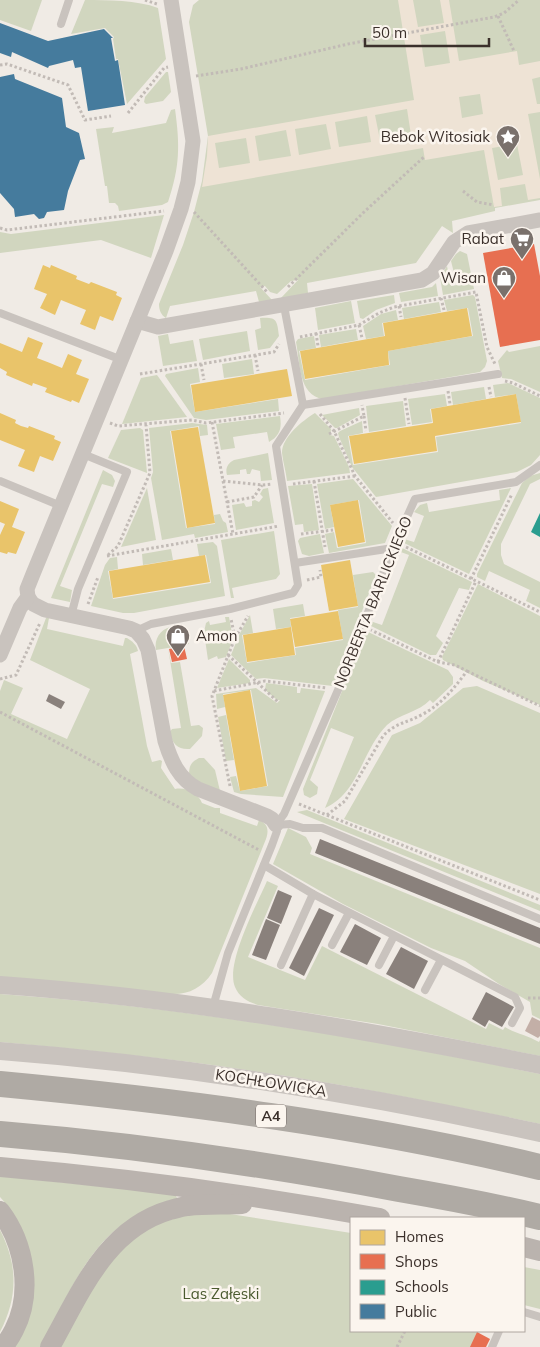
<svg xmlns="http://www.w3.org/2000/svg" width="540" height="1347" font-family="Mulish,sans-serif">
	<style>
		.green { fill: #d1d6bf }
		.plaza { fill: #eee3d5; fill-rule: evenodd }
		.homes { fill: #e9c46a }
		.shops { fill: #e76f51 }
		.schools { fill: #2a9d8f }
		.public { fill: #457b9d }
		.industry { fill: #8a817c }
		.building { fill: #c3afa7 }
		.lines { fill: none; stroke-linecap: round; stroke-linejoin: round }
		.path { stroke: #c2bbb6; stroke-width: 3; stroke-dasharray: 2.5 2.5; stroke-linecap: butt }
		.service { stroke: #c9c3be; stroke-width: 8 }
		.minor { stroke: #c9c3be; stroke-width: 15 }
		.tertiary { stroke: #c9c3be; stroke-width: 18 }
		.secondary { stroke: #bab3ae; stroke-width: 20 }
		.motorway { stroke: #afaaa4; stroke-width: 26 }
		.labels { text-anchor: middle; stroke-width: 5; stroke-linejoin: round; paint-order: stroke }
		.shield { fill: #fbf5ee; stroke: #756b66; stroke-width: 1 }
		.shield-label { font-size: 14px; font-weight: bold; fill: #3b302b }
		.poi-label { font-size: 15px; fill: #3b302b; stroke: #fbf5ee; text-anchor: end }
		.street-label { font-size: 15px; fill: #3b302b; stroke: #fbf5ee }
		.park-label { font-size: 15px; fill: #4a5a2e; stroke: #fbf5ee }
	</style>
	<rect width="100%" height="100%" fill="#f0ebe5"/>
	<g class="green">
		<path d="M0 0H42L31 31 0 20Z"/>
		<path d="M85 0C108 0 137 0 158 8L166 59 127 104 118 59H116L113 39 114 37 105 28 71 34Z"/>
		<path d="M199 0H540V200L495 208V211L452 221 453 233 442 226 416 263 307 283 308 293 280 299 298 280 291 281 277 294 270 292 265 286 260 287 272 300 259 302 256 291 170 306 166 318C161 315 159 310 159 304L183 245 194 212 202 181 208 136 189 22 193 5Z"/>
		<path d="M166 72H168L171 92 163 101 146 104 144 102 145 97Z"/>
		<path d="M175 109C180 146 180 166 168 202L162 205 119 211 118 206 115 203H109L107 186H105L96 129 114 127 112 133 166 123 171 110Z"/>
		<path d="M164 215 151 258 101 240 0 253V232L11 234Z"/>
		<path d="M460 251 467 254 474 289 443 295 440 277 447 266 451 286 457 285 451 261 456 254Z"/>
		<path d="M436 283 438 296 401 302 399 293 432 287Z"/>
		<path d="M394 295 395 303 376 310 363 319 360 318 357 301Z"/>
		<path d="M473 295 475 297 487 361 485 367 480 372 323 399C298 395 300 362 296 342L298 339 314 336 316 348 299 351 305 380 390 365 388 351 473 336 468 308 447 311 444 300Z"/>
		<path d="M351 301 355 323 318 330 315 308Z"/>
		<path d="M439 302 441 312 404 319 402 308Z"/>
		<path d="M396 310 398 320 382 323 384 336 366 339 363 326 381 314Z"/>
		<path d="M260 318C277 317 277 320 279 336L270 348 258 350 255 330 261 328Z"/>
		<path d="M356 329 358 340 321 347 319 335Z"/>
		<path d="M247 331 250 351 203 360 199 339Z"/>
		<path d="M168 334 170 344 193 340 197 361 163 366 158 336Z"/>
		<path d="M540 346V392L511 379 502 378 498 361 507 350 509 352Z"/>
		<path d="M252 359 254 374 224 378 222 364Z"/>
		<path d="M198 368 200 382 190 384 195 412 278 399 279 411 206 420 194 418 165 376 166 374Z"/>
		<path d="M157 375 187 417 122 424 141 378Z"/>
		<path d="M508 383 540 398V455L531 465 517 472 376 497 352 467 339 437 338 433 340 431 362 421 363 433 348 436 353 465 438 452 436 437 521 423 516 394 495 397 493 385Z"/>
		<path d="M484 387 486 399 453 405 451 392Z"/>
		<path d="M445 394 447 406 430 409 432 422 412 425 408 399Z"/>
		<path d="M403 401 406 426 369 432 366 406Z"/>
		<path d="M359 408 360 415 337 428H335L322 415Z"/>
		<path d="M315 413 331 429 330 435 334 436 349 467 350 473 287 481C286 472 283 462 282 453 282 437 302 421 315 413Z"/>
		<path d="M280 416C282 428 280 436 269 442L267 432 233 437 235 448 221 450 216 424Z"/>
		<path d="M192 423 207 425 208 435 200 436 199 426 170 431 186 528 215 524 214 515 220 514 223 521 226 523 228 532 195 538 194 534 162 540 151 478 153 472 149 428Z"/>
		<path d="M140 428 143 430 147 473 108 458 121 430Z"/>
		<path d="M268 453 272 480 261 481 260 471 252 469 250 474H247L246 469 240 470V474L227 475C225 468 228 463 234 460Z"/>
		<path d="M103 470 112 475 115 481 113 487 102 484 60 586 72 590 70 602 51 598Z"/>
		<path d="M540 473V479L530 484 501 544V555L504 564 540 582V608L526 601 530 590 489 571 485 581 477 577V574L522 483 530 476Z"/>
		<path d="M353 479 392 526 385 543 329 553 325 534 334 532 337 548 366 543 359 500 330 505 334 527 325 529 317 484Z"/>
		<path d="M312 484 319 530 304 532 303 524 295 525 288 486Z"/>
		<path d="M147 488 156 540 121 547Z"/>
		<path d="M268 488 274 523 236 530 232 505 244 503 246 507 252 506V501L255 500 259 502 263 497 260 494 263 489Z"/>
		<path d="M511 488 469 574 402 542 404 539 414 542 424 516 414 512 420 505 427 503 429 512 500 500 499 490Z"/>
		<path d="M274 531 280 574 276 579 232 588 234 598H231L221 540Z"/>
		<path d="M320 534 324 553 309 556 302 554 298 541 300 538Z"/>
		<path d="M213 542 217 546 225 596 134 613H123L91 606 105 565 110 558 117 557 118 569 108 571 113 599 211 583 206 555 199 556 197 544Z"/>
		<path d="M400 547 472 582 469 590 459 588 436 636 443 643 436 655H430L369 625 370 621 382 625 409 555 398 551Z"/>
		<path d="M171 549 173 560 143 565 142 554Z"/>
		<path d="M373 572 376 575 333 686 264 678 256 679 231 655 239 635 250 615 253 633 242 635 247 663 296 655 295 648 343 640 338 610 358 607 353 575Z"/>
		<path d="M478 584 540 616V705L483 681 443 660 442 657Z"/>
		<path d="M303 604 305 616 290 618 291 627 276 629 273 609Z"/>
		<path d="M225 617H229L233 639 226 657 218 659 217 656 208 660 204 632 206 623 209 621 210 625 226 622Z"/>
		<path d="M46 618H49L47 629 123 646 125 638H127C132 641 137 645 138 651L130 654 147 746 152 762 160 760 162 761 161 768 175 789C186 787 198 793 202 803L215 808H220V813L257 826 259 820C268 824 269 830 266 839L212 973C202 988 188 995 170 994L0 977V691L4 680 23 688 11 714 67 739 90 689 30 660Z"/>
		<path d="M170 627C182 627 186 633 189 644L168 648 171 663 180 662 191 726 199 725 203 728 202 736 190 749C178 750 173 744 169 733L172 729 181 728 168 648 156 650C154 639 160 630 170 627Z"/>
		<path d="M366 631 448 670 453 677V684L433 703 430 700C419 712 399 714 387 725 362 750 359 793 325 808L354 737 331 728 310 780 318 787 317 794 310 798 304 795 303 789Z"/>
		<path d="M229 659 250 680V683L217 688Z"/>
		<path d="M266 683 297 687V693H300L301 688 325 691 283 797 241 794 234 792 230 777 236 776 240 791 268 786 251 690 223 694 225 707 217 709 216 694 256 688 277 703 280 700H277L265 690Z"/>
		<path d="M477 686 540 713V894L344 819 392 735 420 723 463 688Z"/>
		<path d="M226 715 234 760 226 761 218 717Z"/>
		<path d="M199 758H204L215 770 220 791 200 783 189 775C189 766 191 762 199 758Z"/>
		<path d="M307 810 540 905V911L297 812Z"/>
		<path d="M288 828 306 837 312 848 310 854 540 948V1019L532 1015 530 1002 499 984 465 961 431 948 343 904 273 864Z"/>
		<path d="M267 881 278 886 248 957 305 980 322 946 486 1029 489 1023 503 1030 505 1027C517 1034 527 1035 539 1042L540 1040V1056L378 1024 258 1005C248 1002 239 997 235 987 225 964 257 904 267 881Z"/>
		<path d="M0 994C182 1007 362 1037 540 1074V1124C445 1104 349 1085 253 1071 169 1058 84 1050 0 1042Z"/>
		<path d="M0 1176 175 1194 177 1198C159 1207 133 1217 118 1228 84 1254 61 1309 40 1347H13L21 1335 9 1207 0 1197Z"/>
		<path d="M195 1214H230L351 1233V1331H479L471 1347H60C84 1303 106 1254 150 1227 164 1219 180 1217 195 1214Z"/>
		<path d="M0 1230C18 1265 18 1297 0 1332Z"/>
		<path d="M524 1267 540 1270V1309L524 1305Z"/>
	</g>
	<path class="plaza" d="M398 0H413L418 27 444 23 440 0H449L459 61 517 51 519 65 540 61V77L532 79 537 104H540V112L528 114 540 179V198L528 200 525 184 500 188 502 206 494 207 484 150 425 160 423 148 202 187 207 156 208 136 414 100ZM445 31 450 63 425 67 420 35ZM480 94 483 114 462 118 459 97ZM407 109 411 135 380 140 375 115ZM367 116 371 142 339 147 335 122ZM326 124 331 149 299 155 295 129ZM286 130 291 156 259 161 255 136ZM246 138 250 163 219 168 215 143ZM517 144 523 175 498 180 492 148Z"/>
	<g class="homes">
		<path d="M43 265 50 268 51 265 77 276 76 279 89 284 91 282 117 292 116 295 122 298 113 321 100 316 95 330 80 324 86 310 61 300 55 315 40 308 47 294 34 289Z"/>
		<path d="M467 308 472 336 388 351 389 365 305 379 300 351 385 336 383 323Z"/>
		<path d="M28 337 43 343 37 358 50 363 62 368 68 354 82 360 76 374 89 379 79 403 72 400 71 402 45 392 47 388 33 383 32 386 6 375 7 372 0 368V343L22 352Z"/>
		<path d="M287 369 292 396 195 412 191 385Z"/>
		<path d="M516 394 521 422 435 436 437 451 354 464 349 436 433 423 431 409Z"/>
		<path d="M0 413 16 420 15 423 21 426 28 428 29 426 55 436 54 439 61 442 53 461 40 456 34 472 18 466 25 450 0 440Z"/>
		<path d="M198 427 215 523 187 528 171 431Z"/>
		<path d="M358 500 365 542 338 547 330 505Z"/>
		<path d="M0 501 19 509 12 527 25 532 16 554 8 552 7 554 0 552V535L5 524 0 522Z"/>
		<path d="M205 555 210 582 113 598 109 571Z"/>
		<path d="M350 560 358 606 329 611 321 565Z"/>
		<path d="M338 611 343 639 295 647 290 619Z"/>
		<path d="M291 627 295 655 247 662 243 635Z"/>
		<path d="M250 690 267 786 240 791 223 695Z"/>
	</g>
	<g class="shops">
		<path d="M534 244 540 276V340L500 347 483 253Z"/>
		<path d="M184 646 187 659 172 662 169 649Z"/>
		<path d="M477 1332 490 1339 486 1347H470Z"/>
	</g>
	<path class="schools" d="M540 513V537L531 532Z"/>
	<g class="public">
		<path d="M0 23 48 41 104 29 113 38H111L115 61 118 60 125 105 88 111 81 67 75 68 73 60 49 66 48 68 12 52 11 57 0 53Z"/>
		<path d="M14 74 15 79 62 98 66 127 79 133 85 159 80 160 68 191 64 210 47 212 44 218 39 219 34 214 15 217 14 209 0 193V77Z"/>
	</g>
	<g class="industry">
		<path d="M49 694 65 702 61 709 46 701Z"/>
		<path d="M320 839 540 928V944L315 853Z"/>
		<path d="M278 890 292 896 281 924 267 918Z"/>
		<path d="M319 908 334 915 304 976 289 968Z"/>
		<path d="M266 919 280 925 266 960 252 955Z"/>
		<path d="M355 924 381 938 367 965 340 952Z"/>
		<path d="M401 947 428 961 414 989 386 974Z"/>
		<path d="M486 992 514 1007 502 1027 489 1020 485 1027 472 1019Z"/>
	</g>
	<path class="building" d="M532 1017 540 1021V1036L538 1038 525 1031Z"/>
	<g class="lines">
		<g class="path">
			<path d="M145 0 157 4"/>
			<path d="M498 16 514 51"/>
			<path d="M0 65 7 64 68 85 85 120 111 116"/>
			<path d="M196 76 241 69 348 44 494 17 504 13 519 0"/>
			<path d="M128 113 164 68 168 67"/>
			<path d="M463 191 477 202 494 205"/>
			<path d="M194 212 267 292"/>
			<path d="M0 228 7 230 164 211"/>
			<path d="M288 287 364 212 425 156"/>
			<path d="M441 298 444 310"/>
			<path d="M399 306 401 317"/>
			<path d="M359 325 362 338"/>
			<path d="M316 333 318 346"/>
			<path d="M300 337 359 325 379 313 394 307 476 292 487 347 495 364"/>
			<path d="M255 355 258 371"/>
			<path d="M201 364 204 380"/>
			<path d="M140 374 274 352 279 344"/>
			<path d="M505 381 513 383 540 396"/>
			<path d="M489 387 491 397"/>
			<path d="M448 391 450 404"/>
			<path d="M405 398 409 424"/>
			<path d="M320 414 334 431 355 476 393 523"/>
			<path d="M364 416 366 431"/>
			<path d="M212 422 233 534"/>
			<path d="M110 423 118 426 192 420 206 423 284 413"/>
			<path d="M329 434 364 416 362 405"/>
			<path d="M223 481 262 485 272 484"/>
			<path d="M314 481 325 547"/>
			<path d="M293 484 355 476"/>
			<path d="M227 502 254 497 262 485"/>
			<path d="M301 534 333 530"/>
			<path d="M406 547 540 612"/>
			<path d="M108 555 118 546 150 473 146 425"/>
			<path d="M107 556 279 526"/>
			<path d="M471 579 512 494"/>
			<path d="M307 580 321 577 320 570"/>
			<path d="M88 604 98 577"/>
			<path d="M235 638 248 616"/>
			<path d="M228 655 278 702"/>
			<path d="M438 662 476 581"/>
			<path d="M467 671 540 706"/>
			<path d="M0 679 16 675 40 623"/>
			<path d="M214 691 265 681 327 688"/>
			<path d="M0 712 259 850"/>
			<path d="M230 786 212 696 235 638 231 619"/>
			<path d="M299 804 540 900"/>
			<path d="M327 815 345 801 383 736C396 722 408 723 423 714 442 704 455 687 467 671L455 665 438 662 371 630"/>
			<path d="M528 998H540"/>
			<path d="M397 1347 405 1331"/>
		</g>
		<g class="service">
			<path d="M61 24 69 0"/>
			<path d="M284 306 303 405"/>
			<path d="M0 313 122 360"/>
			<path d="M0 481 61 506"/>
			<path d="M295 563 393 548"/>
			<path d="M71 616 78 589 127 472 83 454"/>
			<path d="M136 631 151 624 230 609 293 593 298 585 276 446 303 405 498 374"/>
			<path d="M276 825 290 824 303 828H322L540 919"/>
			<path d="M264 865 313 894 515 997 520 1008 512 1023"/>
			<path d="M332 945 349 913"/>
			<path d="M281 965 313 894"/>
			<path d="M379 965 394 936"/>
			<path d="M425 990 441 960"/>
			<path d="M213 1007 228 953 272 845 277 831 276 825 284 814 338 690 393 548 415 499 516 482 540 465"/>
			<path d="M524 1312 540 1317"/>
			<path d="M492 1347 499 1331"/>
		</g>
		<g class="minor">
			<path d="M137 321 158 327 422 280 433 273 454 242 468 233 540 220"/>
			<path d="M28 597 33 604 45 610 129 628 136 631 143 639 148 650 165 741C171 761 179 779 198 789L267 816 272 819 276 825"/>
			<path d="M0 655 20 608 28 597 27 589 33 574 166 251 181 209 188 182 193 141 171 0"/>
		</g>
		<g class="tertiary">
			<path d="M0 985C182 998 361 1029 540 1065"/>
			<path d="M0 1051C182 1065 362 1094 540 1133"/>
		</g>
		<g class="secondary">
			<path d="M0 1167C128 1178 254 1195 380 1218"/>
			<path d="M0 1211C25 1244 33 1293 14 1330 11 1336 7 1342 3 1347"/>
			<path d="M524 1247 540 1251"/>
			<path d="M50 1347C80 1294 105 1229 170 1210 176 1209 182 1206 188 1206 206 1204 224 1205 242 1204"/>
		</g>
		<g class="motorway">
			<path d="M0 1084C181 1101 363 1125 540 1167"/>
			<path d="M0 1134C134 1145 266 1164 399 1189 446 1197 493 1206 540 1217"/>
		</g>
	</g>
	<defs>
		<g id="sight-pin" transform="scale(1.25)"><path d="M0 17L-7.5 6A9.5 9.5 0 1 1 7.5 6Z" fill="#7a716c" stroke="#fbf5ee"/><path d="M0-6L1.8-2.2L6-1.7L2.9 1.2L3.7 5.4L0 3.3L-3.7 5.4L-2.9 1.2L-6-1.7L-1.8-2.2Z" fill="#fff"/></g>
		<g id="supermarket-pin" transform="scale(1.25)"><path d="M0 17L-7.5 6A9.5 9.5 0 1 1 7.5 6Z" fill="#7a716c" stroke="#fbf5ee"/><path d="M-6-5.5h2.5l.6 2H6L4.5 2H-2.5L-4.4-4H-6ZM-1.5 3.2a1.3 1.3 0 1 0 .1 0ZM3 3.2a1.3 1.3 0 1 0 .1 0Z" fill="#fff"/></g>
		<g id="shop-pin" transform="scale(1.25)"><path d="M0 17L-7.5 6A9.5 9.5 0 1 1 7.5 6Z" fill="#7a716c" stroke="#fbf5ee"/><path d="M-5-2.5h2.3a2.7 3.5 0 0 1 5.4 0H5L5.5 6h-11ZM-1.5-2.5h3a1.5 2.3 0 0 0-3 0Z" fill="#fff"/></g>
	</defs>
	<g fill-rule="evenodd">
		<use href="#sight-pin" x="508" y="137"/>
		<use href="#supermarket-pin" x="522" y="239"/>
		<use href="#shop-pin" x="504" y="278"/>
		<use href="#shop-pin" x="178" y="636"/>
	</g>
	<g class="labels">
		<rect class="shield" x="256" y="1104.5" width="30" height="23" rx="4"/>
		<g class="shield-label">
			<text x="271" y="1121">A4</text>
		</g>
		<g class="poi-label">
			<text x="490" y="142">Bebok Witosiak</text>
			<text x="504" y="244">Rabat</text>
			<text x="486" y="283">Wisan</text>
			<text x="196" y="641" text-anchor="start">Amon</text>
		</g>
		<g class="street-label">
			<text transform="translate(373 602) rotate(-68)" y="5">NORBERTA BARLICKIEGO</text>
			<text transform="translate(271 1083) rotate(9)" y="5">KOCHŁOWICKA</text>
		</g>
		<g class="park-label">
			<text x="221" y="1299">Las Załęski</text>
		</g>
	</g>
	<rect x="350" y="1217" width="175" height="115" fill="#fbf5ee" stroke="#aea6a0"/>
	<rect x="360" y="1230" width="25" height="15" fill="#e9c46a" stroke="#aea6a0"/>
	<text x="395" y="1242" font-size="15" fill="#3b302b">Homes</text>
	<rect x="360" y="1254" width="25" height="15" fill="#e76f51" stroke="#aea6a0"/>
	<text x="395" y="1267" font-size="15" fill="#3b302b">Shops</text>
	<rect x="360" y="1280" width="25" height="15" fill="#2a9d8f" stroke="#aea6a0"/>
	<text x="395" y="1292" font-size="15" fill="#3b302b">Schools</text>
	<rect x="360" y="1304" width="25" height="15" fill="#457b9d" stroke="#aea6a0"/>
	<text x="395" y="1317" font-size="15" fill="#3b302b">Public</text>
	<path d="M365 38v8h124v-8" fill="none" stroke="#3b302b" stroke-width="2.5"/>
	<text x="372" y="38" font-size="15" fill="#3b302b" stroke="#fbf5ee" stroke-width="4" paint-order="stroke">50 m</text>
</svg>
